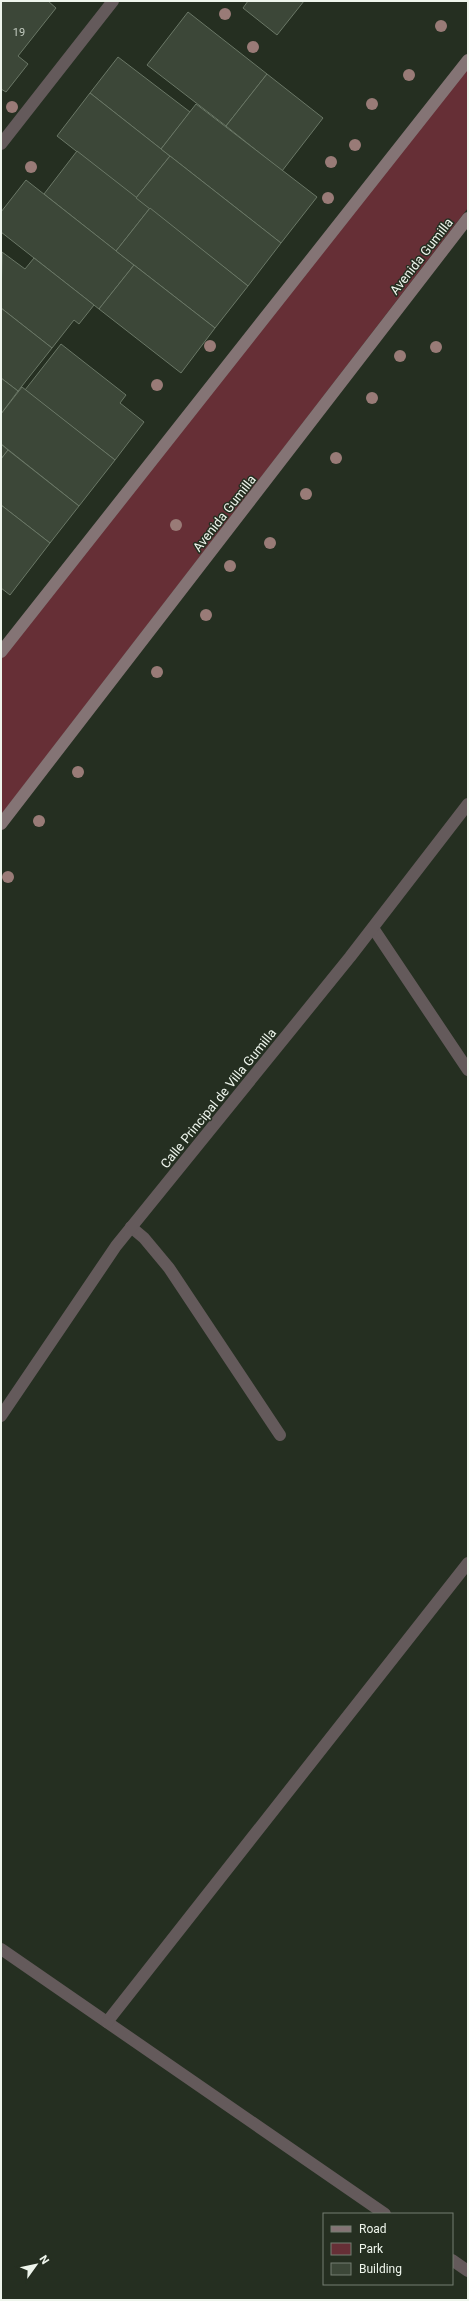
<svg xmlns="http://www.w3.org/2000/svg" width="469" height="2301" font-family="Roboto,sans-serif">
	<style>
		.green { fill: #662f36 }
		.building { fill: #3c4738; stroke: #6a7766 }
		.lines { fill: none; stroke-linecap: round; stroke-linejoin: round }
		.minor { stroke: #645a5b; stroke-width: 12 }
		.secondary { stroke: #847475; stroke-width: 12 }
		.tree { fill: #997b77 }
		.labels { text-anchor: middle; stroke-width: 3; stroke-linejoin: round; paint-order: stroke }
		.number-label { font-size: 11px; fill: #c2cabf }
		.street-label { font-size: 13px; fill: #eef5ec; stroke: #252f21 }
	</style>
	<rect width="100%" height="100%" fill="#252f21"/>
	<path class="green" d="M468 67V208L1 815V659Z"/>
	<g class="building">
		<path d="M1 1H48L56 8 18 56 28 64 6 92 1 89Z"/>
		<path d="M248 1H304L277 35 243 8Z"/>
		<path d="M188 12 267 74 226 126 147 65Z"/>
		<path d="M118 57 190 112 161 149 90 93Z"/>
		<path d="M267 74 323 118 282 171 226 126Z"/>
		<path d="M90 93 170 156 136 198 57 136Z"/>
		<path d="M196 104 317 197 281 243 161 149Z"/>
		<path d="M77 151 150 208 116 251 44 194Z"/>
		<path d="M170 156 281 243 248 286 136 198Z"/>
		<path d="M26 180 134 265 99 309 1 232V212Z"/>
		<path d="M150 208 248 286 215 328 116 251Z"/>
		<path d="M2 252 25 269 34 258 94 305 79 324 74 320 52 348 1 308Z"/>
		<path d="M134 265 215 328 181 373 99 309Z"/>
		<path d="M1 308 52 348 18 391 1 378Z"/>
		<path d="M61 344 126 395 120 403 144 422 115 460 25 390Z"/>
		<path d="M1 378 18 391 1 414Z"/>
		<path d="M22 387 115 460 79 506 1 444V414Z"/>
		<path d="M1 444 8 450 1 459Z"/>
		<path d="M8 450 79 506 50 543 1 505V459Z"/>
		<path d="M1 505 50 543 10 595 1 588Z"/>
	</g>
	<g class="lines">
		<g class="minor">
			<path d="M1 144 113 1"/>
			<path d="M373 928 468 1070"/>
			<path d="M131 1227 144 1238 169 1268 280 1435"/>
			<path d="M1 1416 116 1246 350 957 468 804"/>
			<path d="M1 1949 385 2214"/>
			<path d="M107 2022 468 1563"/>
			<path d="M452 2260 468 2271"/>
		</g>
		<g class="secondary">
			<path d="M1 652 468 60"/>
			<path d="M1 824 468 218"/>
		</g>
	</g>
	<g class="tree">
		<circle cx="225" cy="14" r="6"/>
		<circle cx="441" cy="26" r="6"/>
		<circle cx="253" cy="47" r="6"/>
		<circle cx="409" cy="75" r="6"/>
		<circle cx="372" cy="104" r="6"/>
		<circle cx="12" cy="107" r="6"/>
		<circle cx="355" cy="145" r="6"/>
		<circle cx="331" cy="162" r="6"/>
		<circle cx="31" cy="167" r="6"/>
		<circle cx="328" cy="198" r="6"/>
		<circle cx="210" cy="346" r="6"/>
		<circle cx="436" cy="347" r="6"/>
		<circle cx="400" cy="356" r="6"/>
		<circle cx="157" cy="385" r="6"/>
		<circle cx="372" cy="398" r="6"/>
		<circle cx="336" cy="458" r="6"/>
		<circle cx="306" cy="494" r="6"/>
		<circle cx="176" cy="525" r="6"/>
		<circle cx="270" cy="543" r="6"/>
		<circle cx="230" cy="566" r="6"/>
		<circle cx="206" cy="615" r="6"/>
		<circle cx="157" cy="672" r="6"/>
		<circle cx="78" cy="772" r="6"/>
		<circle cx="39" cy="821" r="6"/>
		<circle cx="8" cy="877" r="6"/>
	</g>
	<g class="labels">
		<g class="number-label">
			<text x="19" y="36">19</text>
		</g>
		<g class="street-label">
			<text transform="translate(421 256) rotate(-52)" y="5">Avenida Gumilla</text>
			<text transform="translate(224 513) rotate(-52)" y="5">Avenida Gumilla</text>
			<text transform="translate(218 1098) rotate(-51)" y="5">Calle Principal de Villa Gumilla</text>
		</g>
	</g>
	<rect width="469" height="2301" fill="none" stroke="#eef5ec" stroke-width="4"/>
	<rect x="323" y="2213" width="130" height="72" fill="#252f21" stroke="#757e72"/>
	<rect x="331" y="2226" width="20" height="6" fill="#847475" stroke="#757e72"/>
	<text x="359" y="2233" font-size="12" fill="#eef5ec">Road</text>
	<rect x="331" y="2243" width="20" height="12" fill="#662f36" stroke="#757e72"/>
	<text x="359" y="2253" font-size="12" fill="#eef5ec">Park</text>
	<rect x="331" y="2263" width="20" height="12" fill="#3c4738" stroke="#757e72"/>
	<text x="359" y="2273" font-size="12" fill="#eef5ec">Building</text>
	<g transform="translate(36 2265) rotate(57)" stroke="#252f21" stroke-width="3" paint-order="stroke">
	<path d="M0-3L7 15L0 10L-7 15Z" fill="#eef5ec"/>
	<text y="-6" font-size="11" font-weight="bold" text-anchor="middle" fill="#eef5ec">N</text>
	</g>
</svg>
